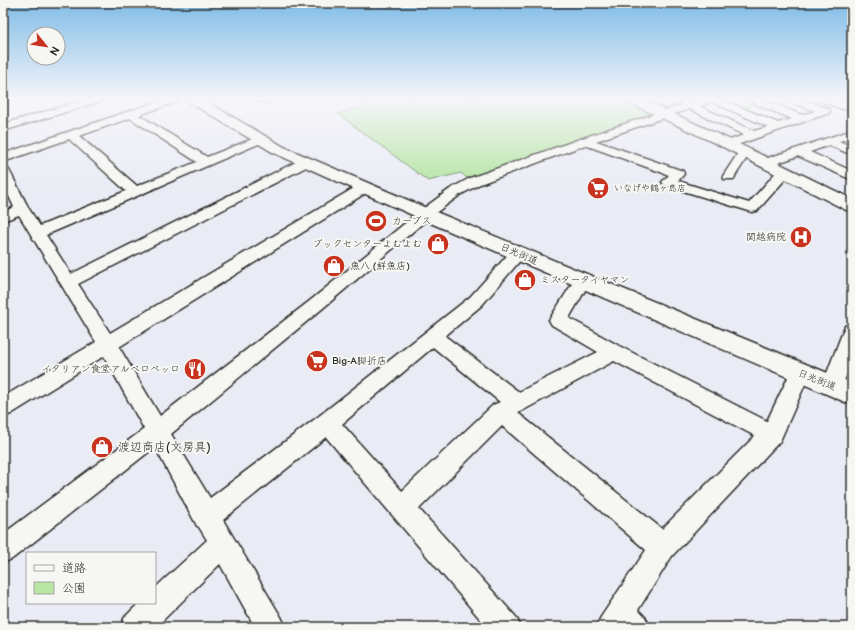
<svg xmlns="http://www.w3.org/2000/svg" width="855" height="630" font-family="'Balsamiq Sans','Klee One',sans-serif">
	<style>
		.green { fill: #b6e5a4; stroke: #708868 }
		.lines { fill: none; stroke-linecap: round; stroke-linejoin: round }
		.street-casing { stroke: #2b2b2b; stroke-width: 3 }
		.secondary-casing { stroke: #2b2b2b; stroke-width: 3 }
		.street { fill: #f6f6f2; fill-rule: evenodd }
		.secondary { fill: #f6f6f2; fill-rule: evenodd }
		.labels { text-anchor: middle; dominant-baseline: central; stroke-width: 4; stroke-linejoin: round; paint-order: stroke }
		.far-poi-label { font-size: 9px; fill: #2b2b2b; stroke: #f6f6f2; text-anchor: start }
		.poi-label { font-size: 10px; fill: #2b2b2b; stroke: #f6f6f2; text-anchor: start }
		.street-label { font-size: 10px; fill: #2b2b2b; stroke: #f6f6f2 }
		.near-poi-label { font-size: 12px; fill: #2b2b2b; stroke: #f6f6f2; text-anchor: start }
	</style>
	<rect width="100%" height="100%" fill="#eaecf5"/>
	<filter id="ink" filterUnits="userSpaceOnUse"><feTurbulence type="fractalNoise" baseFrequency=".025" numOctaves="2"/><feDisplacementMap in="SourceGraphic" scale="8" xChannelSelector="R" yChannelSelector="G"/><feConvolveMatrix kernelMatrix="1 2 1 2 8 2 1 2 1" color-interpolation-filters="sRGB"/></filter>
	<g filter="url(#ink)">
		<g class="green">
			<polygon points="356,99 625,99 651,110 653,113 467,178 461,173 428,181 338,114 365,106"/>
			<polygon points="719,99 749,99 760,103 740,110"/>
		</g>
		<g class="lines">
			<g class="street-casing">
				<g id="street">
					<polygon points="88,99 103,99 102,101 3,131 3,124"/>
					<path d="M165 99H180L179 101 139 115 207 157 255 138H263L265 140 263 142 46 235 71 274 302 159H310L312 162 310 165 78 284 110 333 359 185H369L371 188 369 191 119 347 160 416 311 300 420 211 450 189 470 178 580 139 681 105 680 103 681 101 685 100 691 102 700 99H721L778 123 792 119 749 101 748 99H762L802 115 815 111 788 101 787 99H801L829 109 830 111 829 113 728 148 724 146 722 144 724 142 744 135 689 109 596 141 683 171 684 174 678 181 749 203 779 169H789L790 172 789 175 757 211 752 212 664 185 662 182 669 175 585 145 480 184 460 195 430 217 323 308 171 434 210 498 319 416 470 297 512 250 518 248 524 250 526 253 524 256 482 305 445 336 519 392 598 352 552 325 549 320 577 276 583 274 589 276 591 280 569 318 621 347 767 421 793 367 800 365 807 367 810 373 780 441 672 556 638 610 645 617 650 627H596L601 617 646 550 502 426 419 509 516 617 521 627H487L326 437 223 520 281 617 286 627H255L220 564 156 627H120L125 617 139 603H155V588L207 540 199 527 197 526 155 447 12 559 3 563V534L144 429 104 356 11 414 3 417V397L96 342 19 215 3 221V212L14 207 3 184V166L7 167 9 170 29 209 40 226 126 191 69 139 3 162V154ZM712 102 768 127 754 131 699 106ZM130 118 197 162 137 186 79 136ZM433 347 500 402 493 405 402 491 342 424ZM614 361 755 436 662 529 518 413Z"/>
					<polygon points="257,99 271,99 272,100 267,103 258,101"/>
					<polygon points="819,99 833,99 852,105 852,112 820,101"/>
					<polygon points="852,130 852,137 839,141 852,147 852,155 829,145 810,152 852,171 852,180 798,156 766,167 762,166 760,163 762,160"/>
					<polygon points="744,149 748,150 750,153 735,176 734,179 724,179 723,176 740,150"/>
					<path d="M852 324C852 351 852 367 839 392L832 394 825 392 822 386 843 331 845 326Z"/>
				</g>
			</g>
			<g class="secondary-casing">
				<g id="secondary">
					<polygon points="187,99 202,99 284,147 431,210 852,383 852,405 419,218 274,153 189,102"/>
					<polygon points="626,99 642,99 733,141 852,199 852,211 846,210 723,147 628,102"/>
				</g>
			</g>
			<use href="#street" class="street"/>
			<use href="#secondary" class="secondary"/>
		</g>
	</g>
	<linearGradient id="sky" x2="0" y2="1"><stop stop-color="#80bce7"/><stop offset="0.53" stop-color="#f6f6fa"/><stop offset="1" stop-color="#f6f6fa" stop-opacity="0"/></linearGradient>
	<rect width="855" height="187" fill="url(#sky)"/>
	<defs>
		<g id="supermarket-disc" transform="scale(1.15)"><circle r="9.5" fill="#c8321e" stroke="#f6f6f2"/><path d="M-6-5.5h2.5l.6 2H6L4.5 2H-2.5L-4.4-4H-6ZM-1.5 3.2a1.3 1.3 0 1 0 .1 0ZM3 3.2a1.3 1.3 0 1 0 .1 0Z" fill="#fff"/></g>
		<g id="stadium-disc" transform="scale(1.15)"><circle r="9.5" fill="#c8321e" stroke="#f6f6f2"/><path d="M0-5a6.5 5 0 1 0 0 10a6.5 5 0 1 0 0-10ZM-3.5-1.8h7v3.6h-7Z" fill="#fff"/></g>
		<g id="hospital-disc" transform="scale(1.15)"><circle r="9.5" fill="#c8321e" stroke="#f6f6f2"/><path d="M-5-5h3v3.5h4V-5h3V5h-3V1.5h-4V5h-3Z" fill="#fff"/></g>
		<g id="shop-disc" transform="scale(1.15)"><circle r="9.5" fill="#c8321e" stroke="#f6f6f2"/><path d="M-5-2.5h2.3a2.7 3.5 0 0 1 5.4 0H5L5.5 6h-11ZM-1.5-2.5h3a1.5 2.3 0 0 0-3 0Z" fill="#fff"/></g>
		<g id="restaurant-disc" transform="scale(1.15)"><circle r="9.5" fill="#c8321e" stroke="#f6f6f2"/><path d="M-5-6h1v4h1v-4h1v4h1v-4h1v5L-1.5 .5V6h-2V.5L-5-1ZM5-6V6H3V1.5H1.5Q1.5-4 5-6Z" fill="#fff"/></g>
	</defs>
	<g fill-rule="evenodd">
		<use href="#supermarket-disc" x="598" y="188"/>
		<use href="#stadium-disc" x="376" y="221"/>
		<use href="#hospital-disc" x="801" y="237"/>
		<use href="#shop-disc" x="438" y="244"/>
		<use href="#shop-disc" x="334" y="266"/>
		<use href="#shop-disc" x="525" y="280"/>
		<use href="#supermarket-disc" x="317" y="361"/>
		<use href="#restaurant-disc" x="195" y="369"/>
		<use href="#shop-disc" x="102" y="447"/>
	</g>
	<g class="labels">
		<g class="far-poi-label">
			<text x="614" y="188">いなげや鶴ヶ島店</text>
		</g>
		<g class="poi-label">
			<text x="392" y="221">カーブス</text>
			<text x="786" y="237" text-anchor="end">関越病院</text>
			<text x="422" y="244" text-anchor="end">ブックセンターよむよむ</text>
			<text x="350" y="266">魚八 (鮮魚店)</text>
			<text x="540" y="280">ミスタータイヤマン</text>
			<text x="332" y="361">Big-A脚折店</text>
			<text x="180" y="369" text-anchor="end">イタリアン食堂アルベロベッロ</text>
		</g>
		<g class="street-label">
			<text transform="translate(519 254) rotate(23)">日光街道</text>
			<text transform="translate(817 380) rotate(22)">日光街道</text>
		</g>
		<g class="near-poi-label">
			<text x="118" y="447">渡辺商店(文房具)</text>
		</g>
	</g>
	<rect width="855" height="630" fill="none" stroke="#f6f6f2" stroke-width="16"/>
	<rect x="8" y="8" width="839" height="614" fill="none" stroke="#2b2b2b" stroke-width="1.5" filter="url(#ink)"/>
	<rect x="26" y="552" width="130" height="52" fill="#f6f6f2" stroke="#a5a5a2"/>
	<rect x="34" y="565" width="20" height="6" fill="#f6f6f2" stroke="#a5a5a2"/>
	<text x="62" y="572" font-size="12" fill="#2b2b2b">道路</text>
	<rect x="34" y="582" width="20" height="12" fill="#b6e5a4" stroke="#a5a5a2"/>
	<text x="62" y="592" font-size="12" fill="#2b2b2b">公園</text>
	<g transform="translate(46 46) rotate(120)"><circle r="19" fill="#f6f6f2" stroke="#a5a5a2"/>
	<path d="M0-3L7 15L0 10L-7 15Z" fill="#c8321e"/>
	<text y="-6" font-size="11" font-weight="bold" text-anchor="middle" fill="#2b2b2b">N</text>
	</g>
</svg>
